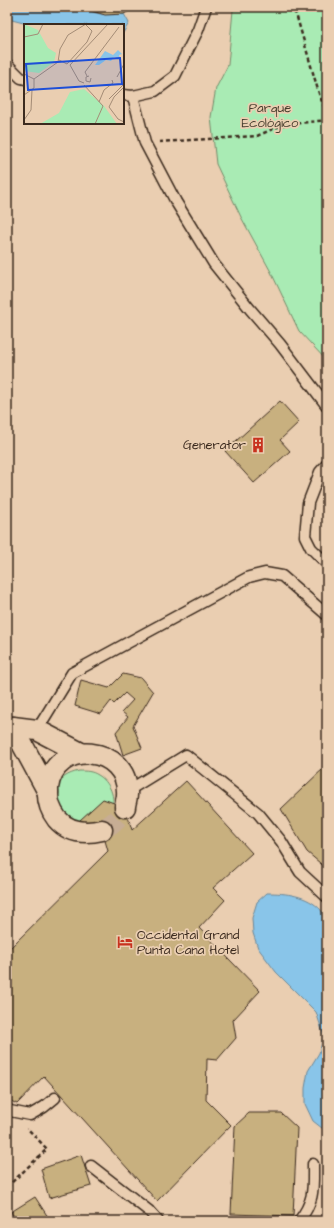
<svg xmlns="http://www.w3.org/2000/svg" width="334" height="1228" font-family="'Architects Daughter',sans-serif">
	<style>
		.green { fill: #a9ebb4; stroke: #728a69 }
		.water { fill: #89c5e9; stroke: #6a8798 }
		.building { fill: #c8b07f; stroke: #3b2a1e }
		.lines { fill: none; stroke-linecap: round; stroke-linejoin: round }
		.minor-tunnel { stroke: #c7ad94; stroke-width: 20; stroke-dasharray: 20 10; stroke-linecap: butt }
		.service-casing { stroke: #3b2a1e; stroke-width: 13 }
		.minor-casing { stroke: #3b2a1e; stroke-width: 23 }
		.path { stroke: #3b2a1e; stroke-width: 2.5; stroke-dasharray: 4 3; stroke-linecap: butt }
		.service { stroke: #eaceb1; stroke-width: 10 }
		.minor { stroke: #eaceb1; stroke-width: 20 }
		.labels { text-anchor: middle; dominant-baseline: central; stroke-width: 3.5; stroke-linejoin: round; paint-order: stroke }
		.park-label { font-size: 13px; fill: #463d2d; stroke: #eaceb1 }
		.poi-label { font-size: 13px; fill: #3b2a1e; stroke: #eaceb1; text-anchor: end }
		.inset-road { fill: none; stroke: #a48c76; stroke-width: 1 }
		.view { fill: #1d4ed8; fill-opacity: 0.15; stroke: #1d4ed8; stroke-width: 2 }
		.inset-edge { fill: none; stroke: #3b2a1e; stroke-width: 2 }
	</style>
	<rect width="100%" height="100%" fill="#eaceb1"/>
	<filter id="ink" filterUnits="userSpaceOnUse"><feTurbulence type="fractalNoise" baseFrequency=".025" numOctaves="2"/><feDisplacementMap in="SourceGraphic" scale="8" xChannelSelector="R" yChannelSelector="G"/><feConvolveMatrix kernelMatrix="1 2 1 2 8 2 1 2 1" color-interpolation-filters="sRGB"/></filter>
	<g filter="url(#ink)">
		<g class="green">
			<polygon points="235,7 327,7 327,361 299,331 271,272 241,217 216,164 211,117 216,88 228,65 233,10"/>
			<path d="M79 771C86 771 92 771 98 775 109 781 117 798 111 811 109 816 103 821 100 826L63 824 55 788C62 777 67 774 79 771Z"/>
		</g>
		<g class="water">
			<path d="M7 7H84C95 16 111 15 124 14L129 23 123 33V25H31L12 20 7 16Z"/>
			<path d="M267 893C286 893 307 895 321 910 324 914 325 920 327 925V1132L313 1121 305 1104V1088L308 1071 319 1053 324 1036 316 1012 276 972 258 948 253 933 252 918 257 902Z"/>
		</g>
		<g class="building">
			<polygon points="84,7 136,7 124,14 105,15 86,9"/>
			<polygon points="280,401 299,422 280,440 290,451 254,483 225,451"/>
			<polygon points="123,674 141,678 153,692 133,726 142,748 123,755 116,732 128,717 122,712 133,700 125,693 114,704 111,701 101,714 75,706 81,680 109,688"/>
			<polygon points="327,765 327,869 307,852 281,809"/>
			<polygon points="186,781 252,853 213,888 225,900 199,928 260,991 233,1020 236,1038 217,1060 207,1059 206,1100 231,1125 157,1201 44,1076 17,1104 7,1099 7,951 108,851 102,830 80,820 103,799 125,807 132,830"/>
			<polygon points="249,1113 281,1113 297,1128 293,1216 231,1214 235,1126"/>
			<polygon points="81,1155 91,1186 49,1198 41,1169"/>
			<polygon points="35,1197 48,1217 41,1221 17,1221 11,1212"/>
		</g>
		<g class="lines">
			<path class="minor-tunnel" d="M102 830C113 824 119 818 125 807"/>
			<g class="service-casing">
				<g id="service">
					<polyline points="7,64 21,78 25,79"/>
					<polyline points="123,95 133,96 155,91 175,76 198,30 206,7"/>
					<polyline points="133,96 145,143 176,202 214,264 250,309 280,344 327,406"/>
					<polyline points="327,464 320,472 308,503 305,536 311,548 327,564"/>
					<polyline points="37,730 72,673 249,577 265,573 282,576 327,615"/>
					<polyline points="126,784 134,787 186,755 258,813 281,841 300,872 327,897"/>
					<polyline points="7,1109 10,1111 30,1115 44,1107 55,1098"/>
					<polyline points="91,1166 149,1211 158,1221"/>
					<path d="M299 1221C315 1200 313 1188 313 1164"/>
				</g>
			</g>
			<g class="minor-casing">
				<g id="minor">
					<polyline points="13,727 48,792"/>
					<polyline points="13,727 37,730 81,753"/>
					<path d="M102 830C85 834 69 833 57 819 50 810 47 799 48 788 54 737 130 745 127 795 127 799 125 803 125 807"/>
				</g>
			</g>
			<g class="path">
				<polyline points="288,7 296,14 320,97 327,113"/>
				<polyline points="159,142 257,136 282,125 327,120"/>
				<polyline points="7,1187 47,1149 27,1128"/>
			</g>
			<use href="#service" class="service"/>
			<use href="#minor" class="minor"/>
		</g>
	</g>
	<defs>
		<g id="building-bare" transform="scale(1.2)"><path d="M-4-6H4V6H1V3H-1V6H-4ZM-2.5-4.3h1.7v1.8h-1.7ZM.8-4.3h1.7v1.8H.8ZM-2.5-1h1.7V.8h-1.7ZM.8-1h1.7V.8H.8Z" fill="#c8321e" stroke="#eaceb1" stroke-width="2.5" paint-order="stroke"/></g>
		<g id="hotel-bare" transform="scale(1.2)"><path d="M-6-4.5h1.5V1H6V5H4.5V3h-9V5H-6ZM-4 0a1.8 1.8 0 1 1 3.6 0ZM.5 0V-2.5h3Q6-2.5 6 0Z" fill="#c8321e" stroke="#eaceb1" stroke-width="2.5" paint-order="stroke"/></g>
	</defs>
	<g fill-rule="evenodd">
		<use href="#building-bare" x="258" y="445"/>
		<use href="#hotel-bare" x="125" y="942"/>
	</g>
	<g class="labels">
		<g class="park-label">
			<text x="270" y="108">Parque<tspan x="270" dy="15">Ecológico</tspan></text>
		</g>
		<g class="poi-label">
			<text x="246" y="445">Generator</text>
			<text x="137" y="935" text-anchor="start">Occidental Grand<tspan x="137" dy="15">Punta Cana Hotel</tspan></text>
		</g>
	</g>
	<g transform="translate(24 24)">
		<rect width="100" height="100" fill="#eaceb1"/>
		<path d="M0 0 14 6 24 24 32 29 30 38 15 49 0 47ZM60 65 80 82 93 100H16L35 89 46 68Z" fill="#a9ebb4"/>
		<path d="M94 26 98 30 95 31 96 35 90 33 87 37 82 36 75 41H71L81 27 89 31Z" fill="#89c5e9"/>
		<path class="inset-road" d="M0 13 14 10 19 0M35 36 43 40 63 18 68 7 62 1M0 50 10 55V64L0 71M63 52 61 48 95 3M65 52 62 53V57L66 58 67 54M93 53 100 40M10 55 34 38 36 25 44 11 62 0M60 59 55 57 46 41 84 0M60 61 79 82 71 100M100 63 90 73 85 83 94 95 100 98M85 75 100 60M75 78 80 66 89 59 88 56M0 96 7 86 8 66"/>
		<path class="view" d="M96 34 98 60 4 66 2 40Z"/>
		<rect width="100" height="100" class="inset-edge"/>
	</g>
	<rect width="334" height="1228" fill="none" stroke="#eaceb1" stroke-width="24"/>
	<rect x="12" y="12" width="310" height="1204" fill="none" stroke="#3b2a1e" stroke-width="1.5" filter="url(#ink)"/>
</svg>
